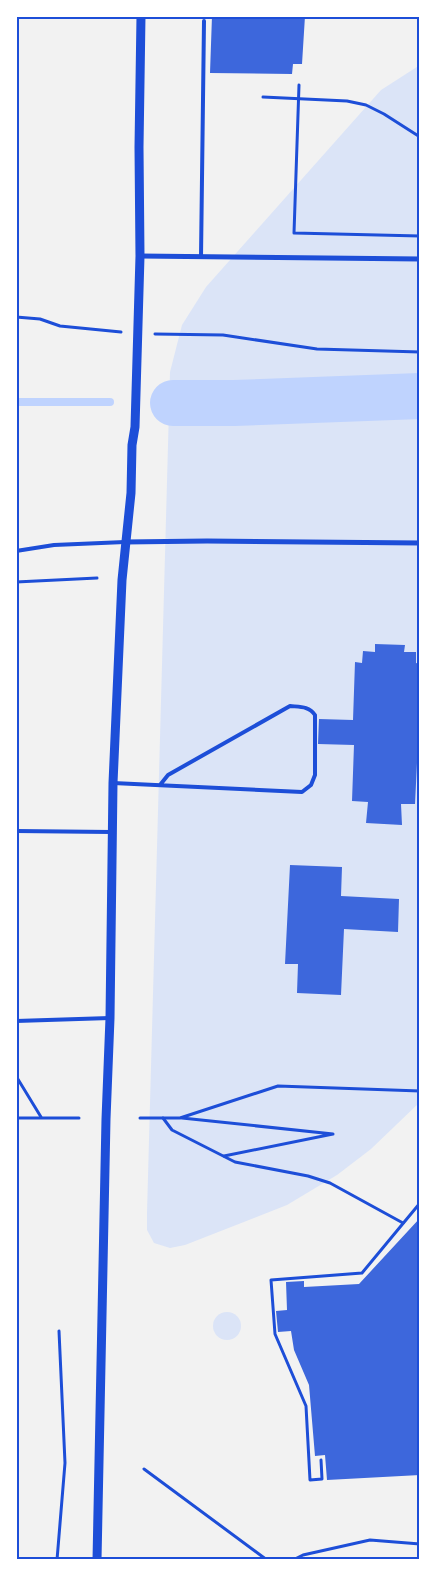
<svg xmlns="http://www.w3.org/2000/svg" width="436" height="1576" font-family="'Public Sans',sans-serif">
	<style>
		.green { fill: #dbe4f7 }
		.lines { fill: none; stroke-linecap: round; stroke-linejoin: round }
		.stream { stroke: #bfd3fe; stroke-width: 8 }
		.river { stroke: #bfd3fe; stroke-width: 46 }
		.building { fill: #3d67dc }
		.path { stroke: #1d4ed8; stroke-width: 3 }
		.service { stroke: #1d4ed8; stroke-width: 4 }
		.minor { stroke: #1d4ed8; stroke-width: 5 }
		.tertiary { stroke: #1d4ed8; stroke-width: 9 }
		.neatline { fill: none; stroke: #1d4ed8; stroke-width: 2 }
	</style>
	<rect width="100%" height="100%" fill="#f2f2f2"/>
	<g class="green">
		<polygon points="420,65 420,1102 371,1149 337,1175 287,1205 185,1245 170,1248 154,1243 147,1230 147,1213 170,372 182,325 206,287 381,90"/>
		<circle cx="227" cy="1326" r="14"/>
	</g>
	<g class="lines">
		<polyline class="stream" points="16,402 110,402"/>
		<polyline class="river" points="173,403 234,403 420,396"/>
	</g>
	<g class="building">
		<polygon points="212,16 305,16 302,64 293,64 292,74 210,73"/>
		<polygon points="375,644 405,645 404,652 416,652 416,663 420,664 420,763 417,763 415,804 401,804 402,825 366,823 368,802 352,801 354,745 318,744 319,719 353,720 355,662 362,663 363,651 375,652"/>
		<polygon points="290,865 342,867 341,896 399,899 398,932 344,929 341,995 297,993 298,964 285,964"/>
		<polygon points="420,1218 420,1475 327,1480 325,1455 315,1456 309,1385 294,1350 291,1331 278,1332 276,1311 287,1310 286,1282 304,1281 304,1287 359,1284"/>
	</g>
	<g class="lines">
		<g class="path">
			<polyline points="299,85 294,233 420,236"/>
			<polyline points="263,97 347,101 366,105 384,114 420,137"/>
			<polyline points="16,317 40,319 60,326 121,332"/>
			<polyline points="155,334 223,335 317,349 420,352"/>
			<polyline points="16,582 97,578"/>
			<polyline points="16,1076 41,1117"/>
			<polyline points="16,1118 79,1118"/>
			<polyline points="140,1118 180,1118 278,1086 420,1091"/>
			<polyline points="163,1118 172,1130 235,1162 308,1176 330,1183 403,1223"/>
			<polyline points="182,1118 333,1134 224,1156"/>
			<polyline points="321,1460 322,1479 310,1480 306,1406 275,1334 271,1280 362,1273 420,1203"/>
			<polyline points="144,1469 267,1560"/>
			<polyline points="57,1560 65,1463 59,1331"/>
			<polyline points="293,1560 303,1555 370,1540 420,1544"/>
		</g>
		<g class="service">
			<polyline points="201,257 204,21"/>
			<polyline points="16,551 54,545 125,542"/>
			<path d="M113 783 302 792 311 785 315 775V715C309 706 300 707 290 706L168 775 160 785"/>
			<polyline points="16,831 111,832"/>
			<polyline points="16,1021 110,1018"/>
		</g>
		<g class="minor">
			<polyline points="140,256 420,259"/>
			<polyline points="125,542 207,541 420,543"/>
		</g>
		<polyline class="tertiary" points="97,1560 106,1119 110,1018 113,783 122,580 131,493 132,445 135,427 140,256 139,147 141,16"/>
	</g>
	<rect width="436" height="1576" fill="none" stroke="#ffffff" stroke-width="35"/>
	<rect x="18" y="18" width="400" height="1540" class="neatline"/>
</svg>
